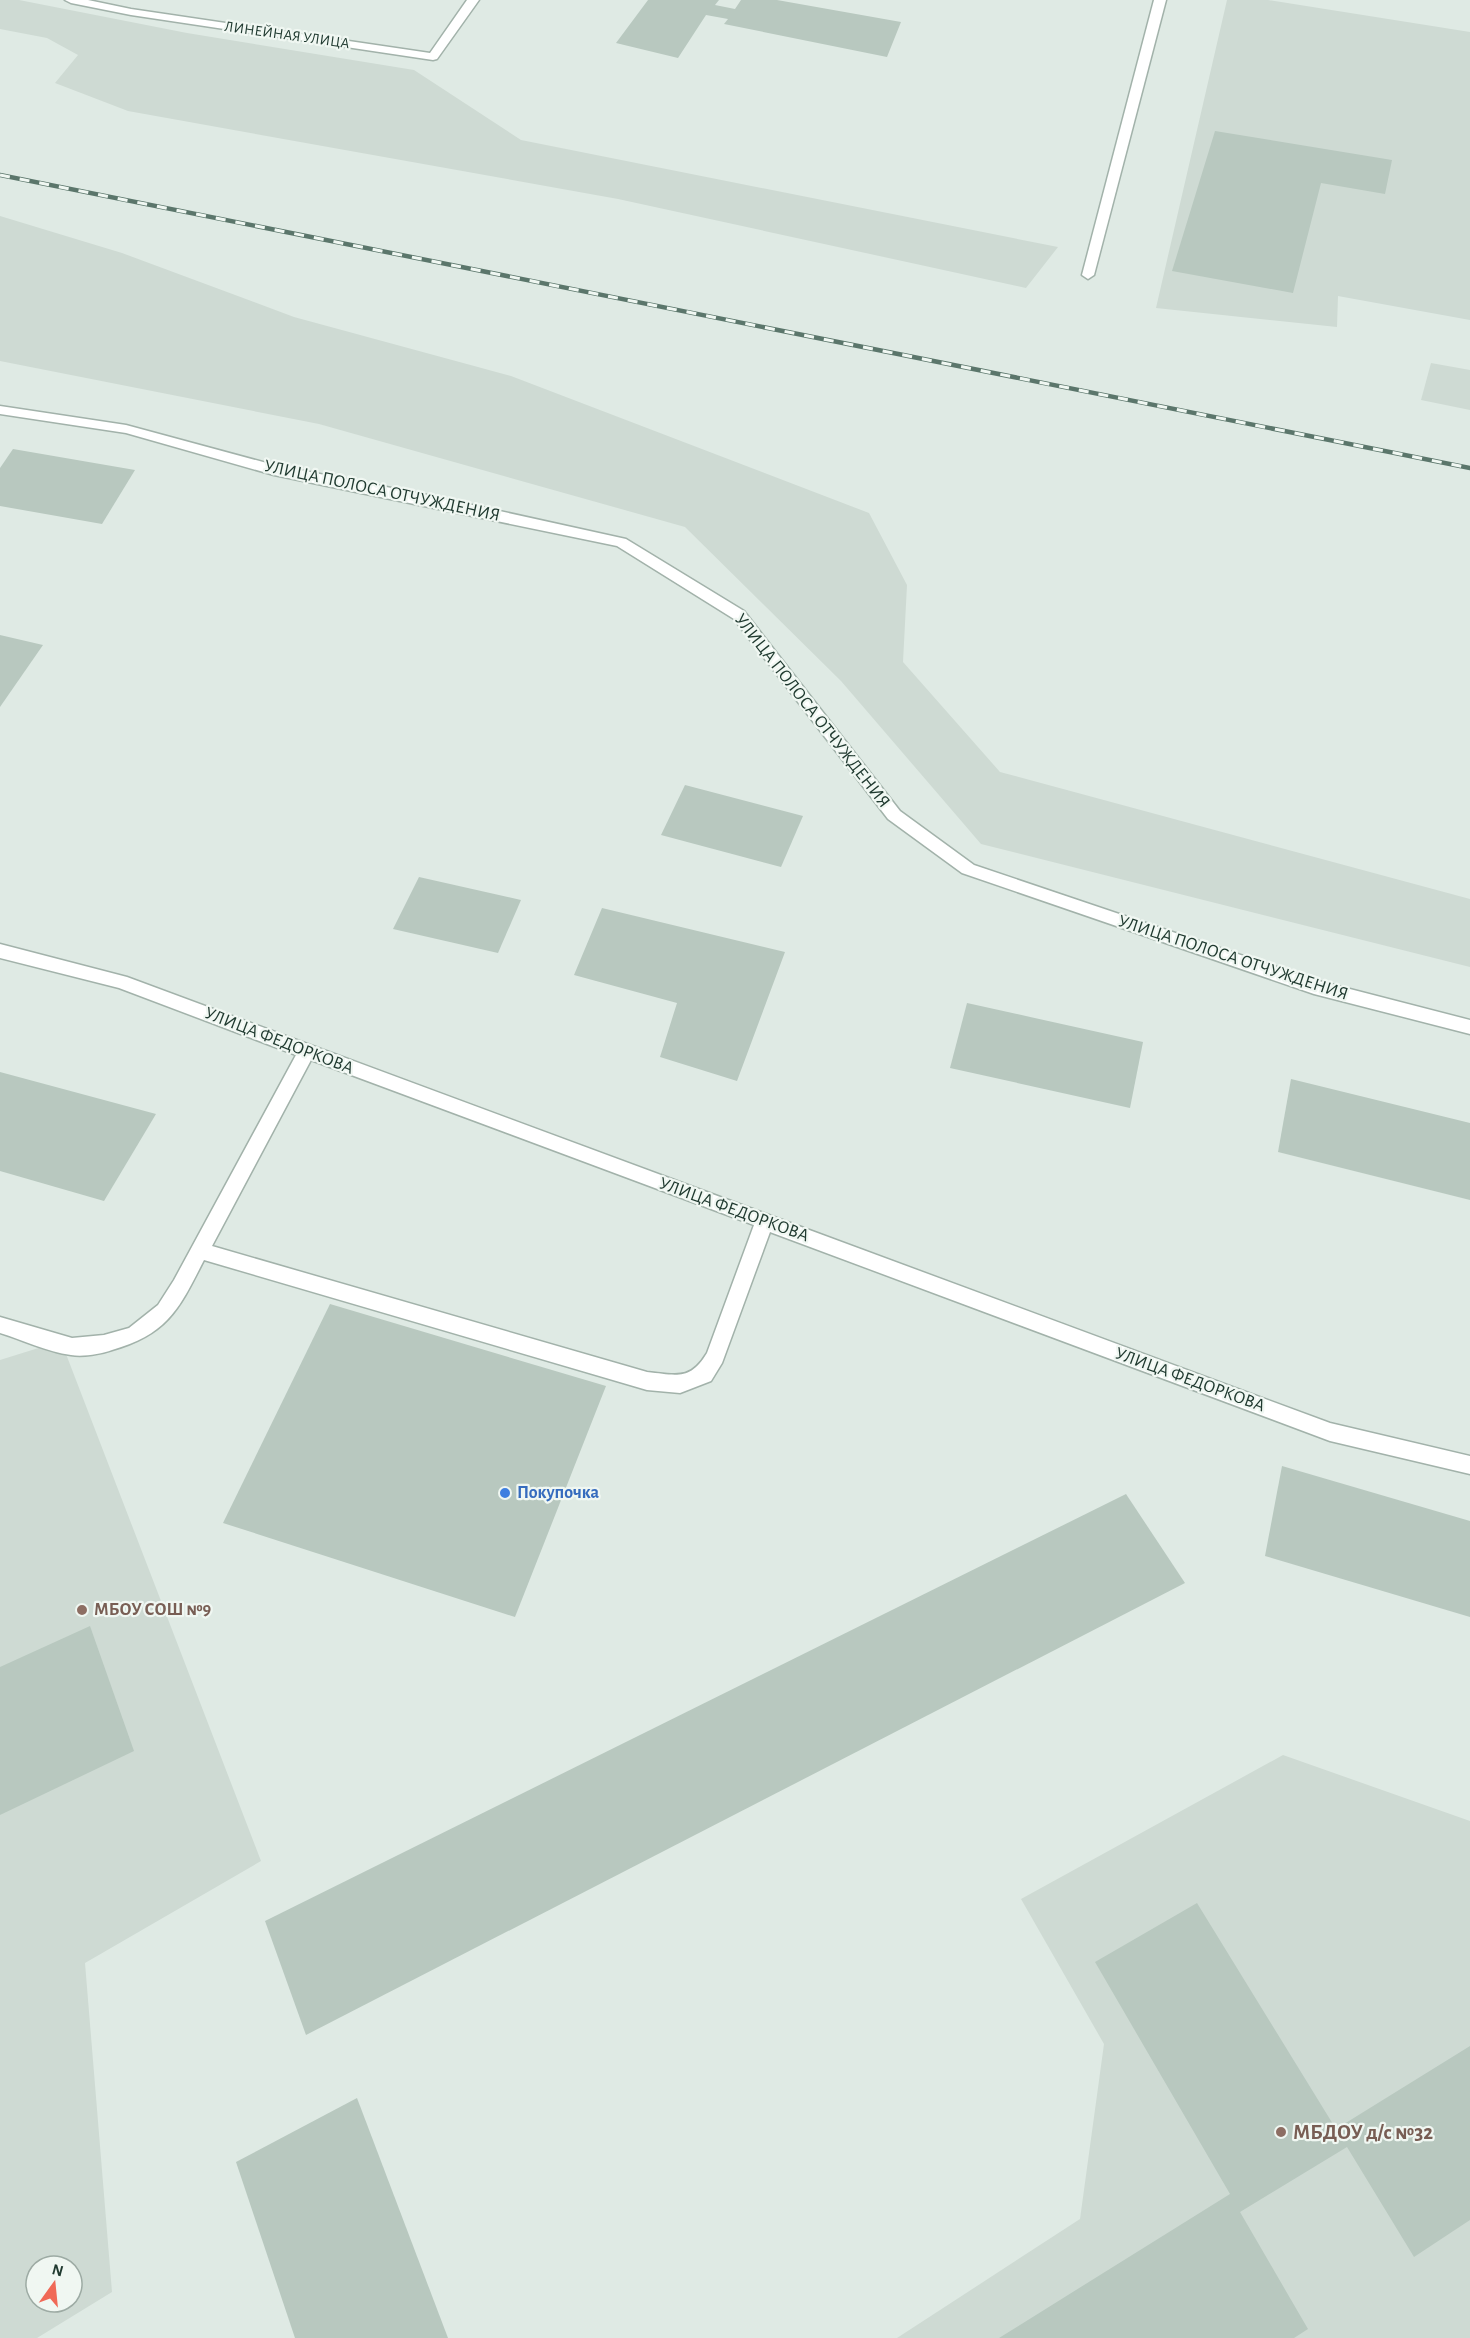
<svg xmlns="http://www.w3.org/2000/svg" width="1470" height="2338" font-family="'Alegreya Sans',sans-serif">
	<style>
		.built { fill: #cedad3; fill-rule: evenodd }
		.building { fill: #b8c8bf }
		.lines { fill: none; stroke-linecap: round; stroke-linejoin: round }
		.minor-casing { stroke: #a2b2aa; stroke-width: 3 }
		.minor { fill: #fff; fill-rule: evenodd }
		.rail-casing { stroke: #5b766b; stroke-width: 4.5 }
		.rail { stroke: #f0f7f2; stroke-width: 3; stroke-dasharray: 10; stroke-linecap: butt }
		.shop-dot { fill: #3f7fe0; stroke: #f0f7f2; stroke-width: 2 }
		.education-dot { fill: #8d6e63; stroke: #f0f7f2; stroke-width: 2 }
		.labels { text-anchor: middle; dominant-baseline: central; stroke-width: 4.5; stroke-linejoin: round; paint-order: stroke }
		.far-street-label { font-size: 15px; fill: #203a30; stroke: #f0f7f2 }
		.street-label { font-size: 18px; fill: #203a30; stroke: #f0f7f2 }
		.shop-label { font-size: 18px; font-weight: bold; fill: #366cbe; stroke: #f0f7f2; text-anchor: start }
		.education-label { font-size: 18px; font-weight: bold; fill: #785e54; stroke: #f0f7f2; text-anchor: start }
		.near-education-label { font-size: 21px; font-weight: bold; fill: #785e54; stroke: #f0f7f2; text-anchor: start }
	</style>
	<rect width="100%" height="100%" fill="#dfeae4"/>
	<g class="built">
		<polygon points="0,0 19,0 187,33 414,70 521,140 1058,247 1026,288 618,199 128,111 55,83 78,55 47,38 0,29"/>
		<polygon points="1227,0 1268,0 1470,32 1470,320 1338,296 1337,327 1156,308"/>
		<polygon points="0,216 122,253 294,317 511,376 869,513 907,585 903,662 1000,772 1470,899 1470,967 981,844 841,681 685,527 319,424 0,361"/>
		<polygon points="1431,363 1470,370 1470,410 1421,400"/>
		<path d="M61 1341 261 1861 85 1963 112 2292 37 2338H0V1360ZM36 2266H72V2302H36Z"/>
		<polygon points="1283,1755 1470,1821 1470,2338 897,2338 1080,2219 1104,2044 1021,1899"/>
	</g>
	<g class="building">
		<polygon points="648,0 719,0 715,5 735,9 741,0 777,0 901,22 887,57 724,24 728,19 706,15 678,58 616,43"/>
		<polygon points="1215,131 1392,160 1385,194 1321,183 1293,293 1172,271"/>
		<polygon points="13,449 135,470 102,524 0,506 0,468"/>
		<polygon points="0,635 43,645 0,707"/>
		<polygon points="685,785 803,816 781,867 661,835"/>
		<polygon points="419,877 521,900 498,953 393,929"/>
		<polygon points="602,908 785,952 737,1081 660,1057 677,1003 574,975"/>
		<polygon points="967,1003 1143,1042 1130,1108 950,1068"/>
		<polygon points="0,1072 156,1114 104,1201 0,1171"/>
		<polygon points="1291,1079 1470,1123 1470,1200 1278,1152"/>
		<polygon points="330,1304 606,1386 515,1617 223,1523"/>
		<polygon points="1282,1466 1470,1521 1470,1617 1265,1556"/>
		<polygon points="1126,1494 1185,1583 306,2035 265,1921"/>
		<polygon points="90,1626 134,1751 0,1815 0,1667"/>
		<polygon points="1197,1903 1336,2129 1470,2046 1470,2220 1414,2257 1347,2147 1240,2212 1308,2329 1294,2338 999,2338 1230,2194 1095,1962"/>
		<polygon points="357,2098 448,2338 295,2338 236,2162"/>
	</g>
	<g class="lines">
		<g class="minor-casing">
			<g id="minor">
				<polygon points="65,0 88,0 131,9 430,53 467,0 479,0 437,59 433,60 131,15 71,3"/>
				<polygon points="1154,0 1166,0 1094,275 1088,279 1082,275"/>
				<polygon points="0,406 126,425 274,465 427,495 626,539 744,611 900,811 974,865 1315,980 1470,1020 1470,1034 1314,994 962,873 888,819 734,619 617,546 274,475 126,433 0,414"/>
				<path d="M0 944 127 977 1330 1423 1470 1456V1474L1330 1441 770 1232 722 1363 711 1381 680 1393 647 1390 204 1260C179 1309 168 1334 112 1350 101 1354 83 1357 71 1355 47 1352 23 1340 0 1333V1317L72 1338 104 1335 129 1328 158 1305 174 1280 296 1055 119 988 0 958ZM311 1060 754 1225 707 1353C690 1381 677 1375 647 1372L212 1246Z"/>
			</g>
		</g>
		<use href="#minor" class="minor"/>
		<g class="rail-casing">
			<polyline id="rail" points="0,175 1470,468"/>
		</g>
		<use href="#rail" class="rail"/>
	</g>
	<circle class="shop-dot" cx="505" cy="1493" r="6"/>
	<g class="education-dot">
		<circle cx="82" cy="1610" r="6"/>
		<circle cx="1281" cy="2132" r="6"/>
	</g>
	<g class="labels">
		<g class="far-street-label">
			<text transform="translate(287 35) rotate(8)">ЛИНЕЙНАЯ УЛИЦА</text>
		</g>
		<g class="street-label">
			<text transform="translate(382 491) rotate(12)">УЛИЦА ПОЛОСА ОТЧУЖДЕНИЯ</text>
			<text transform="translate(812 711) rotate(52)">УЛИЦА ПОЛОСА ОТЧУЖДЕНИЯ</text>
			<text transform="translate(1233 958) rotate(18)">УЛИЦА ПОЛОСА ОТЧУЖДЕНИЯ</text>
			<text transform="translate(279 1041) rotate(21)">УЛИЦА ФЕДОРКОВА</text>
			<text transform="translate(734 1210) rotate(20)">УЛИЦА ФЕДОРКОВА</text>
			<text transform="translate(1190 1380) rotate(20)">УЛИЦА ФЕДОРКОВА</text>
		</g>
		<g class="shop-label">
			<text x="517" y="1493">Покупочка</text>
		</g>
		<g class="education-label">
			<text x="94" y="1610">МБОУ СОШ №9</text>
		</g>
		<g class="near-education-label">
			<text x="1293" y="2132">МБДОУ д/с №32</text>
		</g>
	</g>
	<g transform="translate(54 2284) rotate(15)"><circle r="28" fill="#f0f7f2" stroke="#9daba4" stroke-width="1.5"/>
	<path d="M0-4.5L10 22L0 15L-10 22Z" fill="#f06957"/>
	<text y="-9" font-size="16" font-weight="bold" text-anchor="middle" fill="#203a30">N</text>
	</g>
</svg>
